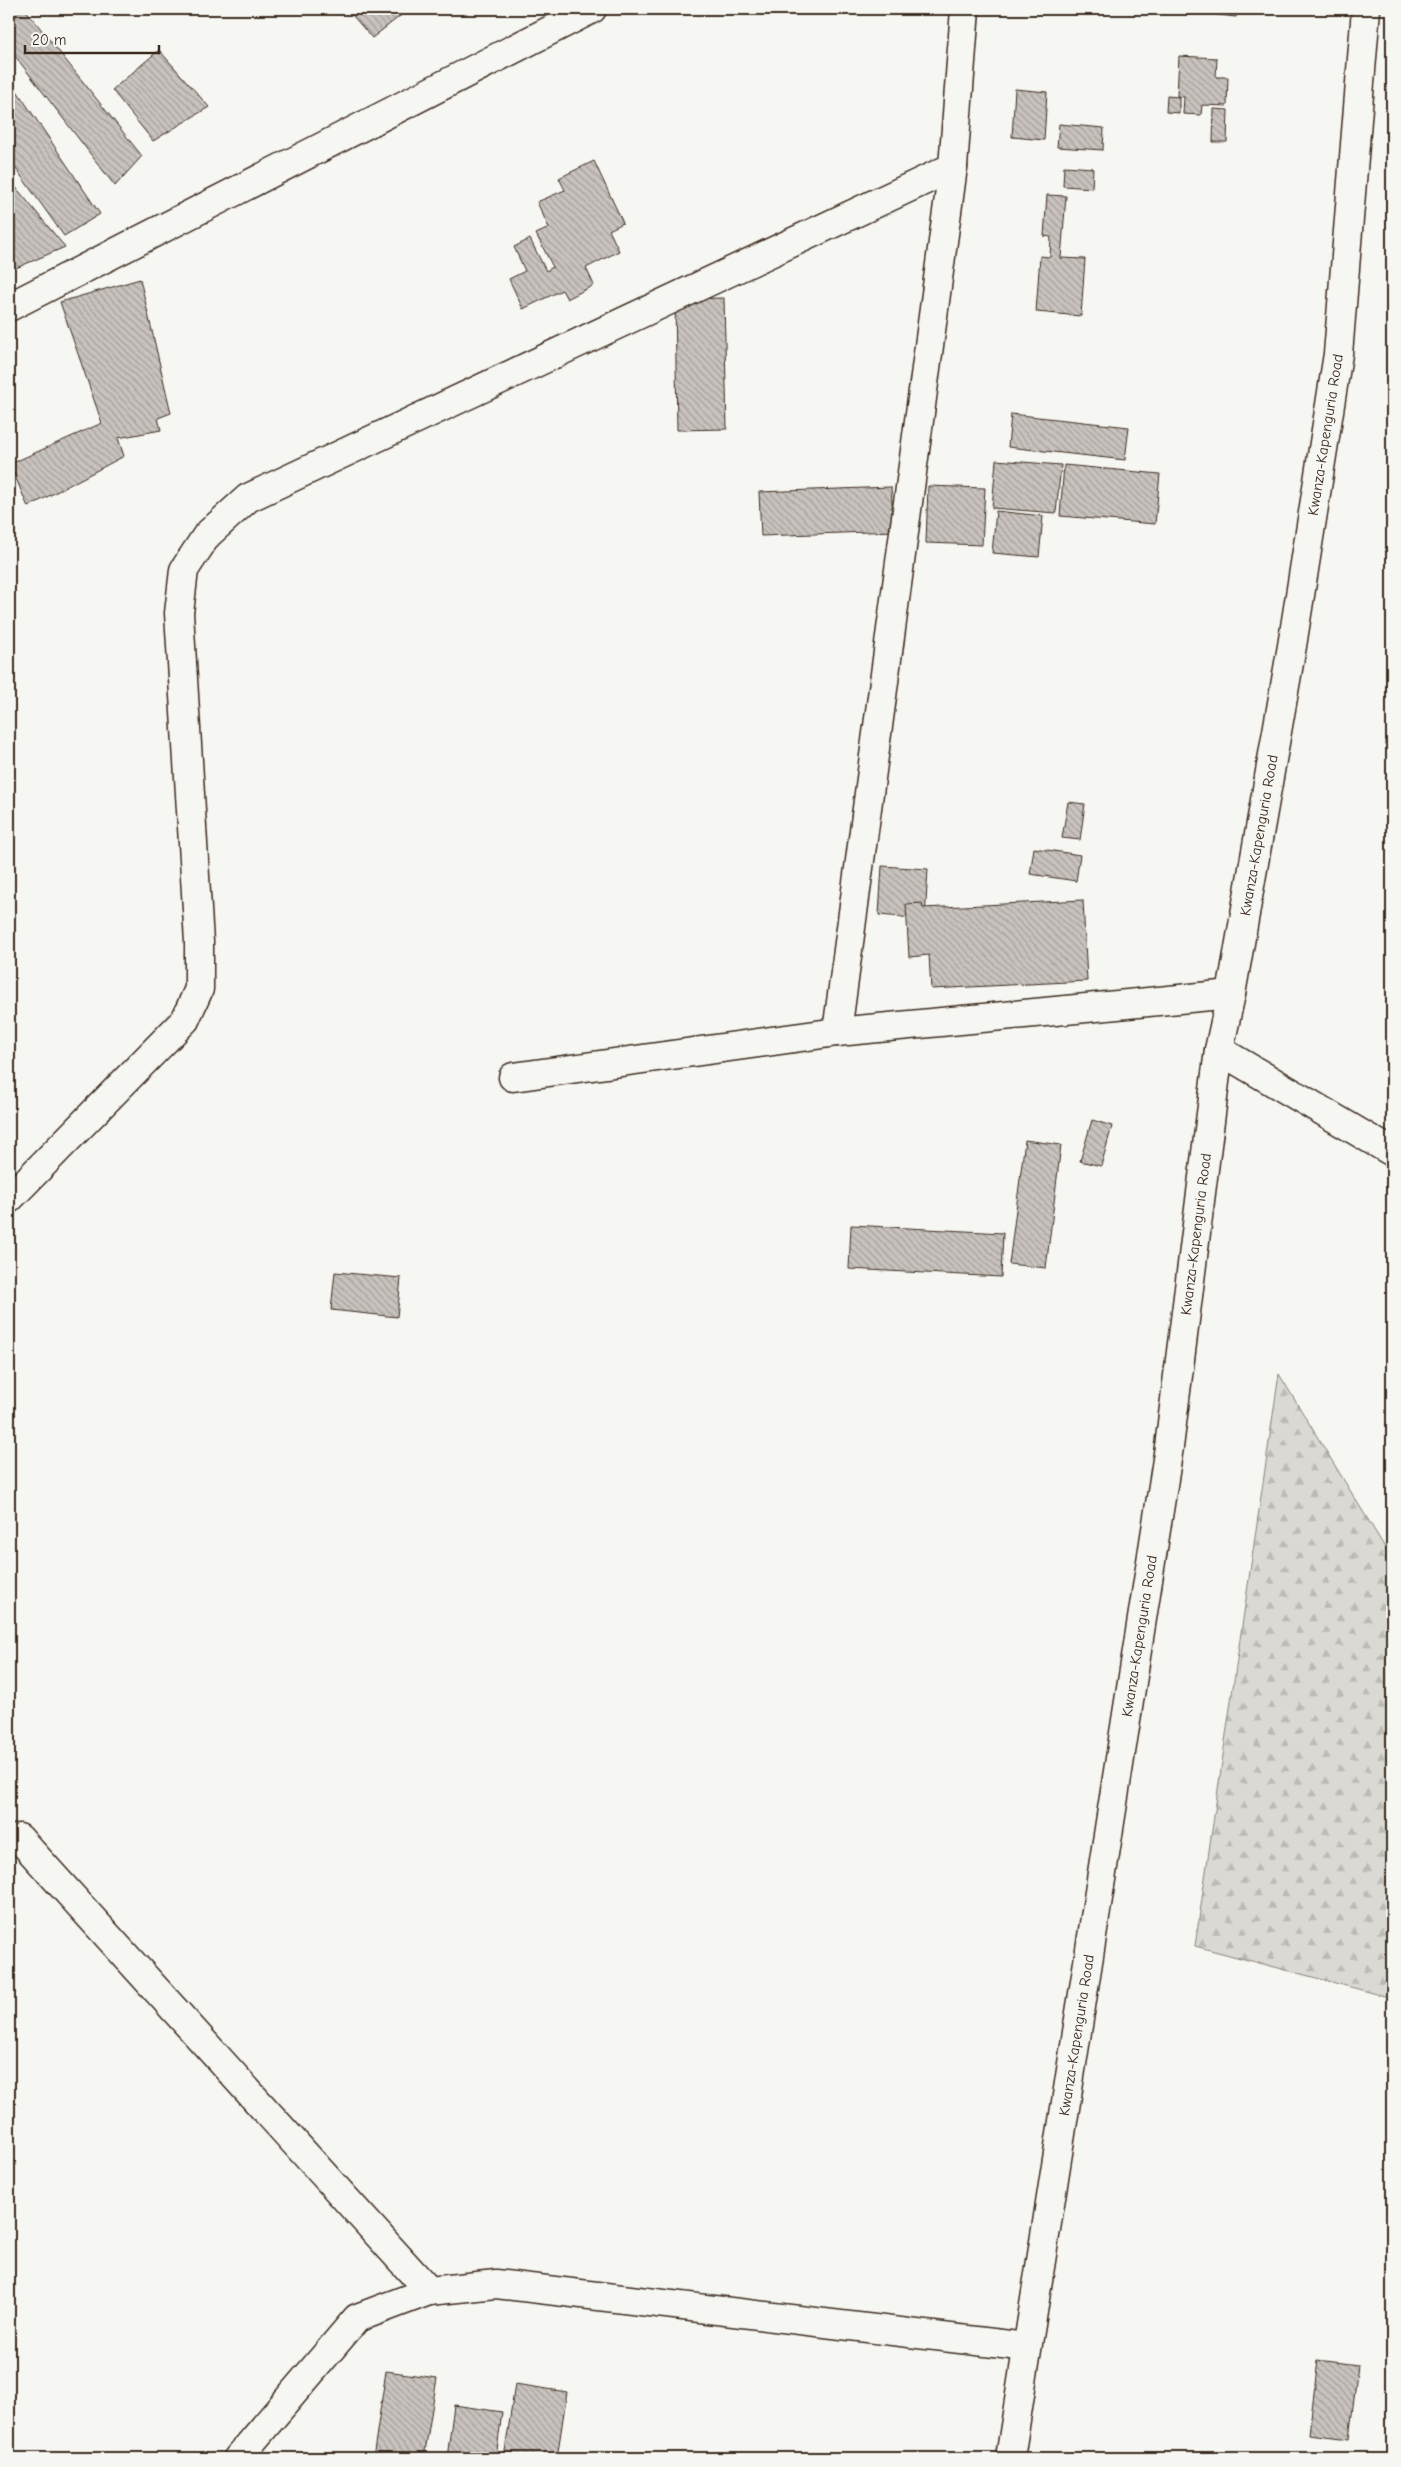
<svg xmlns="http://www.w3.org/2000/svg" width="1401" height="2467" font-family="'Comic Neue',sans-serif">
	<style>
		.forest { fill: url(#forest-firs); stroke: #8a8278 }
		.building { fill: url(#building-back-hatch); stroke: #3b2a1e }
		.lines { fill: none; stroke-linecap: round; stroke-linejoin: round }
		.minor-casing { stroke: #3b2a1e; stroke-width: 31 }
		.tertiary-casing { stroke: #3b2a1e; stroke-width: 31 }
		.minor { stroke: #f6f6f2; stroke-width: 28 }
		.tertiary { stroke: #f6f6f2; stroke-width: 28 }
		.labels { text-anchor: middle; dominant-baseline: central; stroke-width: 5; stroke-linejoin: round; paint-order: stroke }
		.street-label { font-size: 15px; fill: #3b2a1e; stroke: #f6f6f2 }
	</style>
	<defs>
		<pattern id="forest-firs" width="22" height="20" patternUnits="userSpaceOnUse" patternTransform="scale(1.25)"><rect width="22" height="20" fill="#dad9d3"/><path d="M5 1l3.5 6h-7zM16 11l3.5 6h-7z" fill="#bcbab5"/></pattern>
		<pattern id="building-back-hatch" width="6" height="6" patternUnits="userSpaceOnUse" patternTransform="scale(1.25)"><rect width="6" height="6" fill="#c8c3be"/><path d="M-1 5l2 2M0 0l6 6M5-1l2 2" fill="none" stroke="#a49f9a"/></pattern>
	</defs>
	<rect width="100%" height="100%" fill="#f6f6f2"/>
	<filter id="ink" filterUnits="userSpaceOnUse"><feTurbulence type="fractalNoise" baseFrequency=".02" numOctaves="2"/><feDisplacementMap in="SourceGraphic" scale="10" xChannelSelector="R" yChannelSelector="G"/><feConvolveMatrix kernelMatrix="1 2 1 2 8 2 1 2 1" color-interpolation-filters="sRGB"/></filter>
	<g filter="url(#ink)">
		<polygon class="forest" points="1279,1374 1392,1559 1392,1998 1195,1946"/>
		<g class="building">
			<polygon points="9,9 25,9 142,156 115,186 9,48"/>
			<polygon points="347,9 409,9 372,38"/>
			<polygon points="1167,9 1237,9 1236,17"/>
			<polygon points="159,50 209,107 153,141 112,90"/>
			<polygon points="1179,56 1217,58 1216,77 1228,77 1227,106 1202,105 1201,115 1183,114 1184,97 1177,96"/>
			<polygon points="9,79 100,214 64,236 9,159"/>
			<polygon points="1015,89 1047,92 1044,140 1012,137"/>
			<polygon points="1167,96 1179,97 1179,113 1166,112"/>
			<polygon points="1214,109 1228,110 1227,142 1213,142"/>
			<polygon points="1059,124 1104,128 1103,150 1057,147"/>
			<polygon points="594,161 623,223 609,230 619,251 586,268 594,285 567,299 562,290 523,309 509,279 525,271 514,247 530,239 546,271 553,267 536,234 549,228 537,202 565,190 559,178"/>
			<polygon points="1064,166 1093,168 1092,188 1063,186"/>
			<polygon points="9,179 65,247 9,271"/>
			<polygon points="1047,195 1066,196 1061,258 1085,259 1081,316 1036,312 1040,256 1050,257 1051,237 1044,236"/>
			<polygon points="140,279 171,413 158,418 161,430 118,438 124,456 28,507 10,464 102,423 60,302"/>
			<polygon points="724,298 727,429 677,430 675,299"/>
			<polygon points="1011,414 1129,427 1125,460 1008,447"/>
			<polygon points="996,460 1061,465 1056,513 992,508"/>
			<polygon points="1064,465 1160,474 1155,524 1060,516"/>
			<polygon points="928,486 985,488 982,545 926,543"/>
			<polygon points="891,487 894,531 761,536 759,492"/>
			<polygon points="996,511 1043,516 1039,557 992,553"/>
			<polygon points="1068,802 1085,804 1080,840 1062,838"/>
			<polygon points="1034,848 1080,855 1076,881 1030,874"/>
			<polygon points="882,866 928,869 925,919 879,915"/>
			<polygon points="1083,900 1087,981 931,989 929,955 909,957 906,904 922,903 923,908"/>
			<polygon points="1092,1120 1112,1126 1101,1166 1080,1161"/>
			<polygon points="1025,1140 1061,1145 1046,1268 1009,1264"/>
			<polygon points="851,1225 1003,1233 1001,1277 849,1269"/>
			<polygon points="335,1272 401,1278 397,1317 331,1310"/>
			<polygon points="1318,2360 1358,2365 1349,2439 1309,2434"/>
			<polygon points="386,2371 437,2378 424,2458 373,2458"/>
			<polygon points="515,2384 567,2392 557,2458 504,2458"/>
			<polygon points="454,2405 502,2412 496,2458 447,2458"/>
		</g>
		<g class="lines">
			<g class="minor-casing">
				<g id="minor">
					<polyline points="9,307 592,9"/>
					<polyline points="837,1032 953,167 965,9"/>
					<polyline points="1219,1050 1392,1152"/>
					<polyline points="513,1077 837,1032 1231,994"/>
					<polyline points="9,1199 185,1020 199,989 199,942 179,613 184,570 207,535 248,498 953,167"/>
					<polyline points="19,1838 429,2291"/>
					<polyline points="238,2458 357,2318 429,2291 496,2284 1027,2347"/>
				</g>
			</g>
			<g class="tertiary-casing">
				<g id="tertiary">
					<path id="s1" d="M1010 2458 1169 1447 1219 1050 1231 994 1292 646 1338 354 1366 9"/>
				</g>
			</g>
			<use href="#minor" class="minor"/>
			<use href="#tertiary" class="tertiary"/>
		</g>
	</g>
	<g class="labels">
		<g class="street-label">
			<text stroke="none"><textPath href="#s1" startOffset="2048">Kwanza-Kapenguria Road</textPath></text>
			<text stroke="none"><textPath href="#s1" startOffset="1642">Kwanza-Kapenguria Road</textPath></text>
			<text stroke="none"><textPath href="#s1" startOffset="1238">Kwanza-Kapenguria Road</textPath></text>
			<text stroke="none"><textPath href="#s1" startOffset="832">Kwanza-Kapenguria Road</textPath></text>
			<text stroke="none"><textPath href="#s1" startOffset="428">Kwanza-Kapenguria Road</textPath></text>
		</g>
	</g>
	<rect width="1401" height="2467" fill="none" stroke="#f6f6f2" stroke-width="30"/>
	<rect x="15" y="15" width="1371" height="2437" fill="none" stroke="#3b2a1e" stroke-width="2" filter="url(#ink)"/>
	<path d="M25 45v8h134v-8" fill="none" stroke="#3b2a1e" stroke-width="2.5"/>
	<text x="32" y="45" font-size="15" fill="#3b2a1e" stroke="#f6f6f2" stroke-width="4" paint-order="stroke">20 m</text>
</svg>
